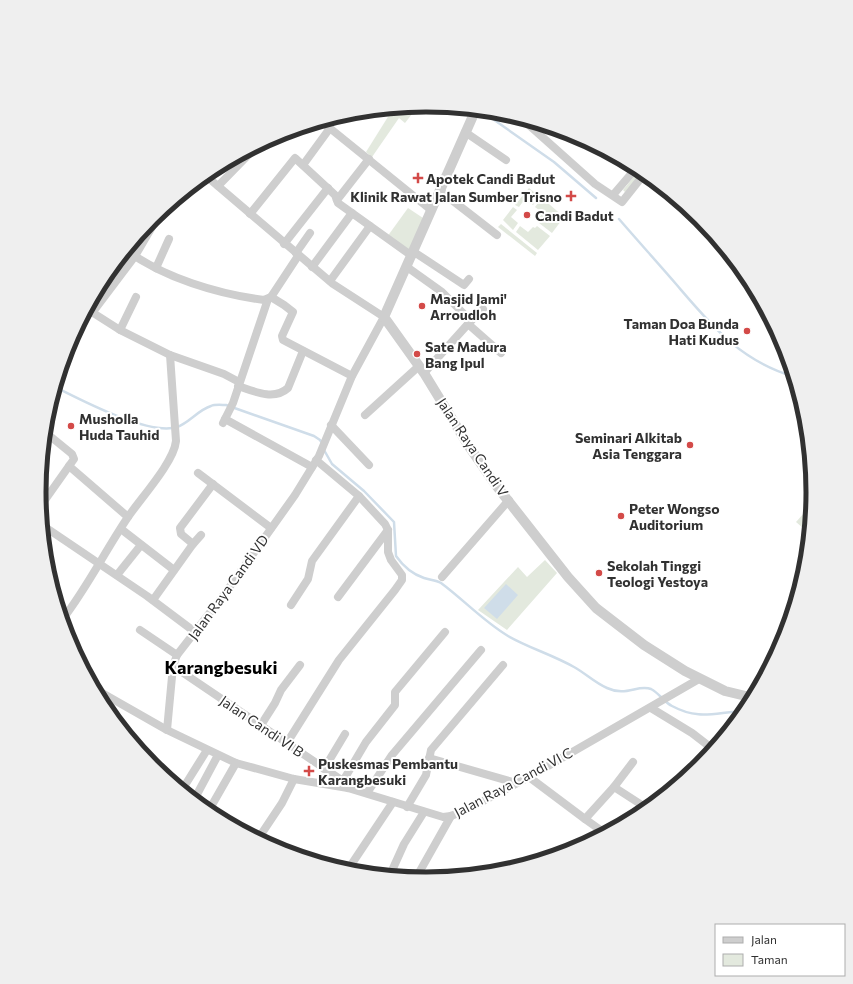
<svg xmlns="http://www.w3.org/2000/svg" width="853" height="984" font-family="Commissioner,sans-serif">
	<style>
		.green { fill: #e3e9de }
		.water { fill: #cfdde9 }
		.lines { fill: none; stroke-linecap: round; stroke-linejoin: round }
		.stream { stroke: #cfdde9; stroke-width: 2.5 }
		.minor { stroke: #cecece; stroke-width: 8 }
		.tertiary { stroke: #cecece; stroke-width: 10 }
		.poi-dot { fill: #d34a48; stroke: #fff; stroke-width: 1.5 }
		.labels { text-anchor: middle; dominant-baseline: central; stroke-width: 4; stroke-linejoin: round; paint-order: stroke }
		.poi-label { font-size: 14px; font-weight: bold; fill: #313131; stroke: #fff; text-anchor: start }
		.street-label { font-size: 14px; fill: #313131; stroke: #fff }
		.district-label { font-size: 18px; font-weight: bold; fill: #000; stroke: #fff }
		.rim { fill: none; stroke: #313131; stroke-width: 5 }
	</style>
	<rect width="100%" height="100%" fill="#fff"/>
	<g class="green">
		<polygon points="419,105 405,123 399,118 372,157 366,152 391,112 387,108"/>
		<polygon points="640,169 644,171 625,192 623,190"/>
		<polygon points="529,188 540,197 533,205 525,199 519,207 515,205"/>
		<polygon points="542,198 564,217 552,233 539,223 541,220 539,218 543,213 535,207"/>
		<polygon points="513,207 517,210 511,217 518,223 513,230 503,220"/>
		<polygon points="408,208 423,218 410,253 387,237"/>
		<polygon points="501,224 537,253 535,256 498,227"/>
		<polygon points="520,226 528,232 533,227 535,228 537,226 550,236 538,250 516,232"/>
		<polygon points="813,503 810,534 796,522"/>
		<polygon points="545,560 557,573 507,630 478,610 518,567 527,577"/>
	</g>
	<polygon class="water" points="506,584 518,595 497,619 484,608"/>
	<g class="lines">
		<g class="stream">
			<polyline points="480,110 554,162 596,198"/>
			<path d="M619 219C638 241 657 262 676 284 712 326 740 361 795 377"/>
			<path d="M55 387C81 400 149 436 177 427 189 423 198 410 211 406 215 404 222 405 226 405L314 436 320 440 322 443"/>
			<path d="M324 450 332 464 364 491 394 522 396 556C403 566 412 574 424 578 430 580 436 580 441 583 464 600 483 621 508 636 529 648 553 655 574 667 585 673 595 683 607 688 626 697 638 684 651 689 659 693 664 702 672 706 700 721 715 712 745 711"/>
		</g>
		<g class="minor">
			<polyline points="521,118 595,184 622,202 645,173"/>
			<polyline points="321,121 431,210"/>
			<polyline points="465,132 506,160"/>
			<polyline points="303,165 330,128"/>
			<polyline points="218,186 259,144"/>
			<polyline points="439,190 497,235"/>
			<polyline points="613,195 637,167"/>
			<polyline points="337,200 369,159"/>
			<polyline points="250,214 295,158 335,195 338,203 412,256"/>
			<polyline points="284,244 328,188"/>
			<path d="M126 250C164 278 218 294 264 300L271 297 298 256"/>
			<polyline points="414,252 464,285 469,279"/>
			<polyline points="296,253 310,233"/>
			<polyline points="312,267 352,213"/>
			<polyline points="407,267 442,292 471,321"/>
			<polyline points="156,268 169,239"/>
			<polyline points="330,281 370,226"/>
			<polyline points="271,297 284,305 293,312 282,336 283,340 352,376"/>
			<polyline points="92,313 135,256 162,210"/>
			<polyline points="468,324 483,309"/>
			<polyline points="120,330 136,297"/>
			<polyline points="170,355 224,374 239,382"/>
			<polyline points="424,373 468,324 501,353"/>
			<path d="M238 386C253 391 274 401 288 388L303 351"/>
			<polyline points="365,415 419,366"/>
			<polyline points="225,419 312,467"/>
			<polyline points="223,423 233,403 268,299"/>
			<polyline points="331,425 369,465"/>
			<polyline points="45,432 72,454 74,459 69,466 128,517"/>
			<polyline points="198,473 271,528"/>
			<polyline points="40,507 69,466"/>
			<polyline points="42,525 147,596 195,632"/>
			<polyline points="121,529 174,570"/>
			<polyline points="193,544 201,535"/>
			<polyline points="117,575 141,545"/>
			<polyline points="442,577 509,500"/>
			<polyline points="338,597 388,530"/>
			<polyline points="153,600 193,544 181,534 180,528 213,484"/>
			<polyline points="291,605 308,579 312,561 359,496"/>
			<path d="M62 620C87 588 105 551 128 517 141 498 174 462 176 441L170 355 120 330 87 309"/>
			<polyline points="140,630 177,655"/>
			<polyline points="173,666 343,781 348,788"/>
			<polyline points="95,689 167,730 236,763 294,779 348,788 443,817 451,816 468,809 529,777 699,679"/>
			<polyline points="651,708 692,733 714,750"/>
			<polyline points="261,725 275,703 281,690 300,665"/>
			<polyline points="167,730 173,666 177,655 226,592 295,495 319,456 352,376 384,317 333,284 205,175"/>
			<polyline points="290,738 339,660 395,590 402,580 402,575 391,560 388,552 388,530 385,524 359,496 316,460"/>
			<polyline points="429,758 516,783"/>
			<polyline points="324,769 345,734"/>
			<polyline points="529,777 585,819"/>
			<polyline points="343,781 366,742 395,705 395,692 445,632"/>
			<polyline points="614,787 648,809"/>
			<polyline points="182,790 207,750"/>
			<polyline points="367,793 392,755 481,650"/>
			<polyline points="194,800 218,755"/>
			<polyline points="407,807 426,775 431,750 503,665"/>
			<polyline points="208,812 236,763"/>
			<polyline points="606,834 585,819 614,787 633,762"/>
			<polyline points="258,839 282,803 294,779"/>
			<polyline points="347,871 393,802"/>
			<polyline points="390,875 404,844 424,812"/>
			<polyline points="416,878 451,816"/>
		</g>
		<polyline class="tertiary" points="476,109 384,317 424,373 468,445 495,484 568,577 596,608 644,645 685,671 725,691 754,698"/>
	</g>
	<g class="poi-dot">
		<path d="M416 172h4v4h4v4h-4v4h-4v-4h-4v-4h4z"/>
		<path d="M569 190h4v4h4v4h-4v4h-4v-4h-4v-4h4z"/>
		<circle cx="527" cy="215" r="4"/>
		<circle cx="422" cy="306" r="4"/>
		<circle cx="747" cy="331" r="4"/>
		<circle cx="417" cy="354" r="4"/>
		<circle cx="71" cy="426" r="4"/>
		<circle cx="690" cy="445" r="4"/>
		<circle cx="621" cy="516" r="4"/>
		<circle cx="599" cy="573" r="4"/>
		<path d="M307 765h4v4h4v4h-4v4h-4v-4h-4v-4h4z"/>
	</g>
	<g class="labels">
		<g class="poi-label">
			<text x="426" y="178">Apotek Candi Badut</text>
			<text x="562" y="196" text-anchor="end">Klinik Rawat Jalan Sumber Trisno</text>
			<text x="535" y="215">Candi Badut</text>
			<text x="430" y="298">Masjid Jami'<tspan x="430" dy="16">Arroudloh</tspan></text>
			<text x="739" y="323" text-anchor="end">Taman Doa Bunda<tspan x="739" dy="16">Hati Kudus</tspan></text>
			<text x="425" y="346">Sate Madura<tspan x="425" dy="16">Bang Ipul</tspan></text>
			<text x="79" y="418">Musholla<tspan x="79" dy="16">Huda Tauhid</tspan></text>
			<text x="682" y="437" text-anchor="end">Seminari Alkitab<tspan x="682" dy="16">Asia Tenggara</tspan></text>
			<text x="629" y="508">Peter Wongso<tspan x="629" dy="16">Auditorium</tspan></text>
			<text x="607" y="565">Sekolah Tinggi<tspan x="607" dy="16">Teologi Yestoya</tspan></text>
			<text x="318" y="763">Puskesmas Pembantu<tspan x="318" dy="16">Karangbesuki</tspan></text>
		</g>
		<g class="street-label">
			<text transform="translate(473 447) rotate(56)">Jalan Raya Candi V</text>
			<text transform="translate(228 587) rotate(-54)">Jalan Raya Candi VD</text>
			<text transform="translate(262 726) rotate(34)">Jalan Candi VI B</text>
			<text transform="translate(513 782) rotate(-28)">Jalan Raya Candi VI C</text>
		</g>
		<g class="district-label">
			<text x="221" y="667">Karangbesuki</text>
		</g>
	</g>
	<path d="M0 0H853V984H0ZM46 492a380 380 0 1 1 760 0a380 380 0 1 1-760 0Z" fill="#efefef" fill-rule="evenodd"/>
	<path class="rim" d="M46 492a380 380 0 1 1 760 0a380 380 0 1 1-760 0Z"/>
	<rect x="715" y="924" width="130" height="52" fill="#ffffff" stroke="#adadad"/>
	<rect x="723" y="937" width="20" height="6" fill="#cecece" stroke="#adadad"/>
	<text x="751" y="944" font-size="12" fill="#313131">Jalan</text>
	<rect x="723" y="954" width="20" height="12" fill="#e3e9de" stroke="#adadad"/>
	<text x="751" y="964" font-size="12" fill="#313131">Taman</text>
</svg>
